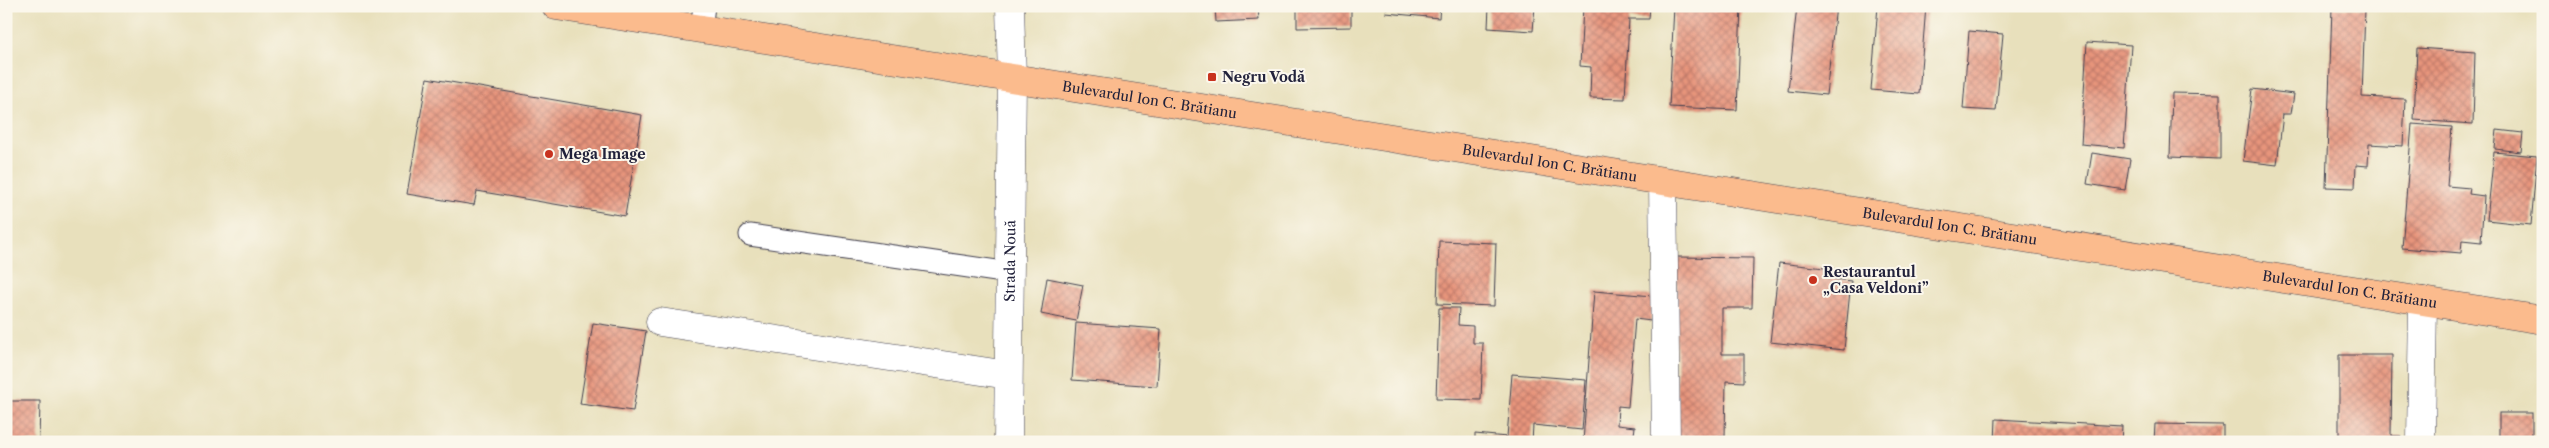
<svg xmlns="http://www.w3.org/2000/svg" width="2549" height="448" font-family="'Libre Caslon Text',serif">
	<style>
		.building { fill: url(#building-cross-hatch) }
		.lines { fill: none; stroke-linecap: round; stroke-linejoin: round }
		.lane-casing { stroke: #403e4e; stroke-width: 23 }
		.street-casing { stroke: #403e4e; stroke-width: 29 }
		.primary-casing { stroke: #403e4e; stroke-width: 29 }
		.lane { stroke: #fff; stroke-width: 21 }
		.street { stroke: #fff; stroke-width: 28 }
		.primary { stroke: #fbbb8d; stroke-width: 28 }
		.poi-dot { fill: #c8321e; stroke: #fbf7ec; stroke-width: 2 }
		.labels { text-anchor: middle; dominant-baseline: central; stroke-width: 4; stroke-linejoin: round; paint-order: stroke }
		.poi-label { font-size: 14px; font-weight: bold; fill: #22223b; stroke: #fbf7ec; text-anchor: start }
		.street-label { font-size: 14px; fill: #22223b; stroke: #fbf7ec }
	</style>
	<defs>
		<pattern id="building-cross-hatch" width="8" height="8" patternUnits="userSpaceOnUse" patternTransform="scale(1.25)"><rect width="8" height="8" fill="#e7947c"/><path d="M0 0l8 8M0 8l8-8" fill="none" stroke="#bb7867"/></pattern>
	</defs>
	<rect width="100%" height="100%" fill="#fbf7ec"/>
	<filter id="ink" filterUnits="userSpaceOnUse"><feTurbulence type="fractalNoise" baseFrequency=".02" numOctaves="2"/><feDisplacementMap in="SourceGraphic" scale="10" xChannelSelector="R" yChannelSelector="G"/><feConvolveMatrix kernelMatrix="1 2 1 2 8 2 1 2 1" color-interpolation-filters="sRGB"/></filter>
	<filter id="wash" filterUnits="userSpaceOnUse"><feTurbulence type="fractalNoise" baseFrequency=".0096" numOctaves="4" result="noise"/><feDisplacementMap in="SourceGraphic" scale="20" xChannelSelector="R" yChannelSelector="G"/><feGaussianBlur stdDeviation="1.12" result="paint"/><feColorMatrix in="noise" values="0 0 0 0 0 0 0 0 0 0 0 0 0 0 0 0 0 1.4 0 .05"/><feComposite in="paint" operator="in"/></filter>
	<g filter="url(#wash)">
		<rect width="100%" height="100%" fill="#e8e0bc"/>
		<g id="blocks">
			<g class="building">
				<polygon points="1215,6 1258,6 1259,20 1216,22"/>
				<polygon points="1297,6 1351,6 1351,27 1297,28"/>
				<polygon points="1387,6 1440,6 1439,18 1386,13"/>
				<polygon points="1489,6 1535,6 1533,31 1488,28"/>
				<polygon points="1583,6 1650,6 1649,19 1629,19 1625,99 1590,98 1591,67 1580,66"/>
				<polygon points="1674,6 1741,6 1737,110 1669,107"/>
				<polygon points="1797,6 1836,6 1826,95 1788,91"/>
				<polygon points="1878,6 1926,6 1919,94 1871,90"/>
				<polygon points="2332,7 2365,9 2362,97 2405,99 2403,146 2369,144 2368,166 2356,165 2355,188 2326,187"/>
				<polygon points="1969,31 2003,34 1996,111 1963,109"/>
				<polygon points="2087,42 2131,45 2124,148 2081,144"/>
				<polygon points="2417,48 2475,52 2473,124 2414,120"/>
				<polygon points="427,78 642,115 625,216 477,191 474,205 407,194"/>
				<polygon points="2252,89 2294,94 2291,114 2283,114 2277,165 2243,161"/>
				<polygon points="2172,93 2220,94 2220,159 2170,157"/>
				<polygon points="2412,124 2452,127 2447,186 2470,188 2469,194 2484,196 2481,242 2462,240 2461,253 2402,248"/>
				<polygon points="2497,130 2523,133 2521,152 2495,149"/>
				<polygon points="2494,152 2537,156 2531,225 2487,220"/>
				<polygon points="2092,153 2130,159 2125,190 2087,184"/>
				<polygon points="1439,241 1496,243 1494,306 1437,304"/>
				<polygon points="1677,257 1753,258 1752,308 1722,308 1722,354 1744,354 1744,382 1726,381 1725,437 1676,436"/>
				<polygon points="1779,263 1834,269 1833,279 1851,281 1844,350 1770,342"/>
				<polygon points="1047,278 1083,285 1076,321 1041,314"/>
				<polygon points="1594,291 1653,296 1651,321 1635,319 1628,407 1618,406 1617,425 1635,427 1633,442 1583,442"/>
				<polygon points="1439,308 1459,308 1458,325 1473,326 1473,343 1483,343 1481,400 1436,399"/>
				<polygon points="593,323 646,331 633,411 580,404"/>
				<polygon points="1076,323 1161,329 1157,386 1072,380"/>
				<polygon points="2339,355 2392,355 2391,436 2401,436 2401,442 2339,442"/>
				<polygon points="1512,374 1586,380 1582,430 1533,425 1532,442 1475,442 1475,434 1507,437"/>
				<polygon points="6,401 40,401 39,442 6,442"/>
				<rect x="2499" y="413" width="33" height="29"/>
				<polygon points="1996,419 2122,426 2121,442 1995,442"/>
				<polygon points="2155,424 2223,425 2223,442 2154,442"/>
			</g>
		</g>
	</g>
	<g filter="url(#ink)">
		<use href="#blocks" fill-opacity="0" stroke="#403e4e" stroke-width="1"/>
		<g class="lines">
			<g class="lane-casing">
				<g id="lane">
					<polyline points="701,29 704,6"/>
					<polyline points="750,235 1010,273"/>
				</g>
			</g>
			<g class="street-casing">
				<g id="street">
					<polyline points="1663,182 1666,442"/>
					<polyline points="660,322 1008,375"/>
					<path id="s1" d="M1008 442 1012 79 1010 6"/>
					<polyline points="2421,442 2423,301"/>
				</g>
			</g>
			<g class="primary-casing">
				<g id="primary">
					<path id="s2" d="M556 6 2543 320"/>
				</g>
			</g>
			<use href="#lane" class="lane"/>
			<use href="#street" class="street"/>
			<use href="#primary" class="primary"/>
		</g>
	</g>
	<g class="poi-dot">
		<rect x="1207" y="72" width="10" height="10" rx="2.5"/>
		<circle cx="549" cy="154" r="5"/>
		<circle cx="1813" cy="280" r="5"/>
	</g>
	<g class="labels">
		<g class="poi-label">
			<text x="1222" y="77">Negru Vodă</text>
			<text x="559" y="154">Mega Image</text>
			<text x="1823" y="272">Restaurantul<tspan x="1823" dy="16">„Casa Veldoni”</tspan></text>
		</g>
		<g class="street-label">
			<text stroke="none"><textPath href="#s2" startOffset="601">Bulevardul Ion C. Brătianu</textPath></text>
			<text stroke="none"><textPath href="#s2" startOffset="1006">Bulevardul Ion C. Brătianu</textPath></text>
			<text stroke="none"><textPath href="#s2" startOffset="1411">Bulevardul Ion C. Brătianu</textPath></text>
			<text stroke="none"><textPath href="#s1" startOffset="181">Strada Nouă</textPath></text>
			<text stroke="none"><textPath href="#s2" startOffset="1816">Bulevardul Ion C. Brătianu</textPath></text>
		</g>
	</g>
	<rect width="2549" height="448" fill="none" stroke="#fbf7ec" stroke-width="25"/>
</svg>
